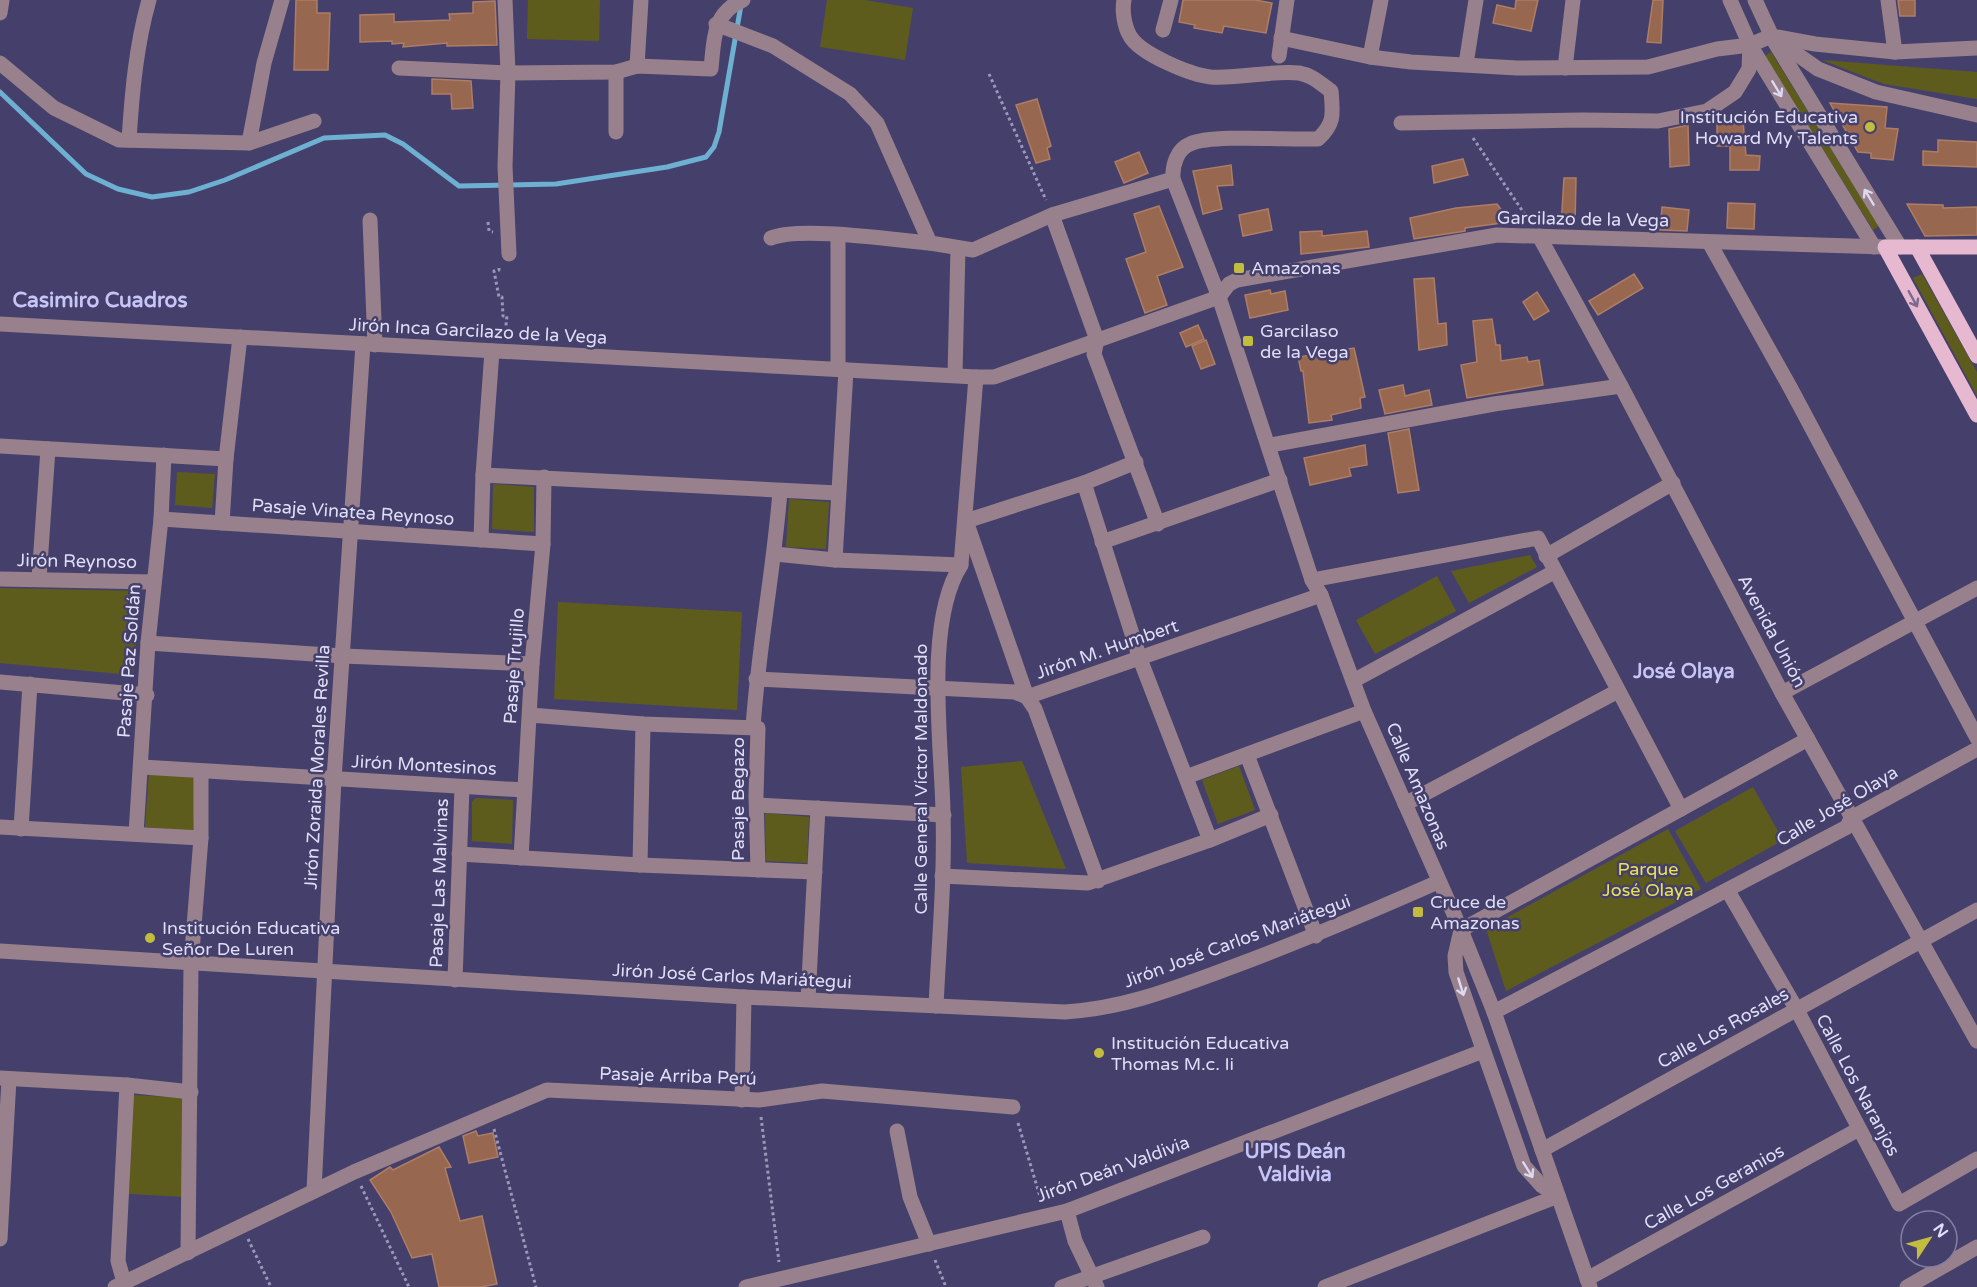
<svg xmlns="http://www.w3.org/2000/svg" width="1977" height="1287" font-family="'Varela Round',sans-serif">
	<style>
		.green { fill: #5e5c1d }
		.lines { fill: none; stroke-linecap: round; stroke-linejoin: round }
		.stream { stroke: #6db0d2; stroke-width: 5 }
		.building { fill: #976750; stroke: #ae7d65; stroke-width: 1.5 }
		.path { stroke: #9a97b8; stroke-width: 3; stroke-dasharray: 3 3; stroke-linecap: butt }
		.minor { stroke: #98818c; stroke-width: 15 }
		.major { stroke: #e7b9d0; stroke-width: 15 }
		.oneway { stroke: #dbd9f3 }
		.oneway2 { stroke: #7e6a8e }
		.poi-dot { fill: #c2bd3f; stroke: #45406b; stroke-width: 2 }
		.labels { text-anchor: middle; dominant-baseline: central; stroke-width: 5; stroke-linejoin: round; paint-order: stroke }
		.poi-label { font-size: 18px; fill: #dfdef8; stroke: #45406b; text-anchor: start }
		.street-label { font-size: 18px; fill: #dfdef8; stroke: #45406b }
		.park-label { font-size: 18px; fill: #e8e354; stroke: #45406b }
		.neighbourhood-label { font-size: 20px; font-weight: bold; fill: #c7c5f8; stroke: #45406b }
		.quarter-label { font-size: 21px; font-weight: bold; fill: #c7c5f8; stroke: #45406b }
	</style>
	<rect width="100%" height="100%" fill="#45406b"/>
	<g class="green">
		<polygon points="528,0 600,0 599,41 527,39"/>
		<polygon points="827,0 865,0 913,8 905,60 820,47"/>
		<polygon points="1771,52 1879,226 1873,230 1765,56"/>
		<polygon points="1822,60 1977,72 1977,99 1884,84"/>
		<polygon points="1922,274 1977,372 1977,396 1913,278"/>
		<polygon points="177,472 215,474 212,508 175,505"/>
		<polygon points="493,484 534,487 534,532 492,529"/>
		<polygon points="789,499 829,502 826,549 786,547"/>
		<polygon points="1530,555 1537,567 1469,603 1451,571"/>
		<polygon points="1437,576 1456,611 1375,654 1356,620"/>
		<polygon points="0,588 142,591 132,675 0,663"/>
		<polygon points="558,602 742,612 737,710 554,699"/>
		<polygon points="1022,761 1066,869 967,863 961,767"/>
		<polygon points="1239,766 1255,810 1218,824 1202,780"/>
		<polygon points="149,773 197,778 193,831 145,827"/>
		<polygon points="1753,787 1783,840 1706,883 1675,831"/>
		<polygon points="476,798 513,800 512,844 472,841 472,802"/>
		<polygon points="765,813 809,817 807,863 766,861"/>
		<polygon points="1668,829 1701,889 1506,991 1486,929"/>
		<polygon points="133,1095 188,1098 184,1197 129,1194"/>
	</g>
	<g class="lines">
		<polyline class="stream" points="0,92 86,174 118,189 152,197 189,192 225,180 324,138 385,135 403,144 459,186 556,184 667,167 706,157 714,147 719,132 741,5"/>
	</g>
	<g class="building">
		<polygon points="296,0 317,0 317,13 330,13 328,70 294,70"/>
		<polygon points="1183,0 1255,0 1272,3 1266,33 1224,26 1222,33 1194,28 1195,25 1179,22"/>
		<polygon points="1516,0 1538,0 1531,31 1493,23 1497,5 1515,9"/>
		<polygon points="1653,0 1663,0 1661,43 1647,42"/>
		<polygon points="1898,0 1915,0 1915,16 1900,16"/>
		<polygon points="495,1 497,45 447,46 447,43 403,47 404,43 392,44 392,41 360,42 360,15 394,14 394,22 450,20 449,14 473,13 473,2"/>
		<polygon points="432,79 471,81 473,108 452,109 451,94 432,94"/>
		<polygon points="1037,99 1051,146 1047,148 1050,159 1036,163 1016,105"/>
		<polygon points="1830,103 1887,107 1885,128 1898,129 1893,160 1871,158 1871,153 1858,152"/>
		<polygon points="1717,121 1743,121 1746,155 1760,156 1759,170 1730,170 1730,146 1717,146"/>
		<polygon points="1688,125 1689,165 1670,167 1669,129"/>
		<polygon points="1938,140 1977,142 1977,167 1923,165 1923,151 1938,152"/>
		<polygon points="1139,152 1148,173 1124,183 1115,162"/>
		<polygon points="1463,159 1468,175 1434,183 1432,166"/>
		<polygon points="1231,165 1233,185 1217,186 1222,209 1203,214 1193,171"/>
		<polygon points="1564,178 1576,178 1575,224 1561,226"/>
		<polygon points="1728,203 1755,204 1754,229 1727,228"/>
		<polygon points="1497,204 1510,222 1465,228 1465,231 1414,239 1410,218 1456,208"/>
		<polygon points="1907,204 1943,205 1943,208 1977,207 1977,235 1925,236"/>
		<polygon points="1159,206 1183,267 1157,276 1167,305 1145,313 1126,259 1146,252 1134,214"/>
		<polygon points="1662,207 1689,210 1687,231 1660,230"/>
		<polygon points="1268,209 1272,230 1243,236 1239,215"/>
		<polygon points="1322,231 1322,236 1367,231 1369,247 1301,254 1300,232"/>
		<polygon points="1634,274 1643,288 1598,315 1589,301"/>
		<polygon points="1434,278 1438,324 1446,323 1447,345 1419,350 1414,279"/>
		<polygon points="1270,290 1271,294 1285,291 1288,310 1250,318 1245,295"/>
		<polygon points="1537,292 1549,311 1534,320 1523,302"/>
		<polygon points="1492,319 1496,345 1500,345 1501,361 1527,357 1528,362 1539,360 1543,385 1467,398 1461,365 1477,362 1473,321"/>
		<polygon points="1198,325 1204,339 1186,347 1180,333"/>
		<polygon points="1206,340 1215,364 1201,369 1192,346"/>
		<polygon points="1354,348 1365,397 1360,398 1361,408 1331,415 1332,420 1309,423 1303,371 1301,371 1298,357"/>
		<polygon points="1403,385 1405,396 1429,390 1432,405 1385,414 1379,390"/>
		<polygon points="1409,429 1419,490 1398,493 1388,433"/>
		<polygon points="1365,445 1367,465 1349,468 1351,476 1310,485 1304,458"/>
		<polygon points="476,1131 478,1136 493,1133 498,1157 469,1163 463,1136"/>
		<polygon points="439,1147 451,1167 445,1168 460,1221 482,1216 497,1284 481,1287 439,1287 432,1254 412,1258 391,1212 370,1180 390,1167 393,1170"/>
	</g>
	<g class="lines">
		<g class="path">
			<polyline points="989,74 1046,200"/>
			<polyline points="1473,138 1528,219"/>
			<polyline points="488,222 489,231 493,232"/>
			<polyline points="499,268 499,270 494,271 499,297 502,297 503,316 507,316 505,334"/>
			<polyline points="761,1117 779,1262"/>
			<polyline points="1018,1123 1041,1200"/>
			<polyline points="494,1129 536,1287"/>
			<polyline points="361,1186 409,1287"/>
			<polyline points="248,1239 271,1287"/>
			<polyline points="935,1260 946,1287"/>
		</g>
		<g class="minor">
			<polyline points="505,0 508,73 505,166 509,254"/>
			<path d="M1124 0C1122 10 1124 26 1130 36 1140 54 1191 75 1211 77 1239 79 1273 70 1299 73 1312 75 1321 84 1331 91 1333 114 1335 123 1318 139 1290 140 1211 134 1190 144 1177 149 1172 166 1173 179L1219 297 1312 580 1321 595 1364 711 1461 930 1494 1012 1590 1287"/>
			<polyline points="1730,0 1750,45 1874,247"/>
			<polyline points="1755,0 1774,41 1900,247"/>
			<polyline points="1888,0 1895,52"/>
			<polyline points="0,13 2,0"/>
			<polyline points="716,24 773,46 850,94 877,123 930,243 973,250 1052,215 1173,179"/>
			<polyline points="1163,30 1171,0"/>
			<polyline points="1777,37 1815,44 1895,52 1977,48"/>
			<polyline points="1281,38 1370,57 1411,62 1517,68 1648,67 1717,49 1750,45"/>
			<polyline points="1279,56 1287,0"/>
			<polyline points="1370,57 1381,0"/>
			<polyline points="0,63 54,108 119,140 249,143 314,121"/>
			<polyline points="1466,64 1476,0"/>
			<polyline points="637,66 641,0"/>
			<path d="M399 68 508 73 616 72 637 66 711 69C714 41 712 13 743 0"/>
			<polyline points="1565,68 1573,0"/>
			<polyline points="1401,123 1583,120 1658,121 1707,111 1735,92 1749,69 1750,45 1771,36 1818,69 1876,92 1977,115"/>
			<polyline points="616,132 616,72"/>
			<path d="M129 140C132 93 136 46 149 0"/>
			<polyline points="249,143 264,63 282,0"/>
			<polyline points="1052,215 1097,340 1094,354 1158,524"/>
			<polyline points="370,220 375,345"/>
			<polyline points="838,236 838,369"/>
			<polyline points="1539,236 1621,386 1782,693 1977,1041"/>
			<path d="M771 238C801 226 894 240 930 243"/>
			<polyline points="1709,242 1791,389 1977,738"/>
			<polyline points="1219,297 1229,284 1237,280 1497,235 1885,247"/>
			<polyline points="0,324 976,377 994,377 1219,297"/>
			<polyline points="955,375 958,248"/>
			<polyline points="1270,445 1494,404 1621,386"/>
			<polyline points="0,446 226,459"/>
			<polyline points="483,475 838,493"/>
			<polyline points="1084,483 1140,659 1210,840"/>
			<polyline points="161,519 543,544"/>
			<polyline points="222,523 226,459 240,337"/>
			<polyline points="481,540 483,475 492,351"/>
			<polyline points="1102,542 1280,480"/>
			<polyline points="775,554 835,560 961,565"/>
			<polyline points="1546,556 1673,483"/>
			<polyline points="835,560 846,370"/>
			<polyline points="0,579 153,582"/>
			<polyline points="39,579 48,449"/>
			<polyline points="1312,580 1538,538 1681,809"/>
			<polyline points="148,643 343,656 532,664"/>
			<polyline points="756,679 1015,692 1027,697 1321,595"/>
			<polyline points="1353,681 1554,572"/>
			<polyline points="0,682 147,695"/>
			<polyline points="1782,693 1977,588"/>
			<polyline points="530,715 643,724 758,728 756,796 758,870"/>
			<path d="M753 728C758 649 774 570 780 491"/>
			<polyline points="1247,755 1316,936"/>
			<polyline points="142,767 524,790"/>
			<polyline points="1186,777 1364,711"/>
			<polyline points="1405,804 1618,691"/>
			<polyline points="757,805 944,815"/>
			<polyline points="0,827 201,838"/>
			<polyline points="21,829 30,684"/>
			<polyline points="136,834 148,643 161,519 164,455"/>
			<polyline points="459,854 640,865 815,872"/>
			<polyline points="521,858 532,664 543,544 544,477"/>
			<polyline points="640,865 643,724"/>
			<polyline points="942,876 1088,883 1210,840 1271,815"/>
			<polyline points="1098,881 1035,709 1027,697 966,521 1084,483 1136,462"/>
			<polyline points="1728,891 1797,1010 1899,1204 1977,1159"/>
			<path d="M0 951 744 997 1065 1012C1126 1008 1175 988 1232 967 1302 941 1370 912 1438 882"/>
			<polyline points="455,980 462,787"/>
			<polyline points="808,999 818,808"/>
			<path d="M936 1006C939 942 945 877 943 813 942 745 924 623 961 565L976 377"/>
			<polyline points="1494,1012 1847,827 1851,818 1977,749"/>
			<polyline points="0,1078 127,1085 191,1092"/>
			<polyline points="742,1100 744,997"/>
			<polyline points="897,1131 910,1197 929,1244"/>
			<polyline points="1542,1150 1977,910"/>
			<polyline points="314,1191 334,779 363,344"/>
			<polyline points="1558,1196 1542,1186 1524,1166 1456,972 1455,956 1461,930 1808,739"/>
			<polyline points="1067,1211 1075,1241 1097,1287"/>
			<polyline points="0,1239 9,1079"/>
			<polyline points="188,1253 191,964 201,838 201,771"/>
			<polyline points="1587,1279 1859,1129"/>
			<polyline points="124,1282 118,1261 127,1085"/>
			<polyline points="115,1287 354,1172 547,1090 759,1100 822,1091 1013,1107"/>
			<polyline points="746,1287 1067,1211 1483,1051"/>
			<polyline points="1062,1287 1203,1237"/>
			<polyline points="1325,1287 1558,1196"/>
			<polyline points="1907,1287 1977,1247"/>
		</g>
		<g class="major">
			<polyline points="1917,247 1977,356"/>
			<polyline points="1977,247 1885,247 1977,415"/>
		</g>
	</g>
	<defs><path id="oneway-shaft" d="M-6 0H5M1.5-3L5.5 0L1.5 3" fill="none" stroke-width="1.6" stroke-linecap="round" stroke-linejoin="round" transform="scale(1.5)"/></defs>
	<g class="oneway">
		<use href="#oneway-shaft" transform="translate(1777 89) rotate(59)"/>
		<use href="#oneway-shaft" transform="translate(1869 197) rotate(-121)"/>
		<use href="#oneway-shaft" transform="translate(1461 987) rotate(73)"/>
		<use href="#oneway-shaft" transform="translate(1528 1170) rotate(58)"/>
	</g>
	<use class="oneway2" href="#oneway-shaft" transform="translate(1913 299) rotate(61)"/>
	<g class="poi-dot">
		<circle cx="1870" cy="127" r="6"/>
		<rect x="1233" y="262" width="12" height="12" rx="3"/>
		<rect x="1242" y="335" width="12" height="12" rx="3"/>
		<rect x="1412" y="906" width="12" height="12" rx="3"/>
		<circle cx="150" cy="938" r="6"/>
		<circle cx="1099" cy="1053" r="6"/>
	</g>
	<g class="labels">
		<g class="poi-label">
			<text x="1858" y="117" text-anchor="end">Institución Educativa<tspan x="1858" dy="21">Howard My Talents</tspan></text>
			<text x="1251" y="268">Amazonas</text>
			<text x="1260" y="331">Garcilaso<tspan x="1260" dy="21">de la Vega</tspan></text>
			<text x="1430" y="902">Cruce de<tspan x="1430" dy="21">Amazonas</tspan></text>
			<text x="162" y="928">Institución Educativa<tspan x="162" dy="21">Señor De Luren</tspan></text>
			<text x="1111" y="1043">Institución Educativa<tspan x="1111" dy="21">Thomas M.c. Ii</tspan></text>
		</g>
		<g class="street-label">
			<text transform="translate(1583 219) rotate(1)">Garcilazo de la Vega</text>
			<text transform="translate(478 331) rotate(3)">Jirón Inca Garcilazo de la Vega</text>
			<text transform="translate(353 512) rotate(4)">Pasaje Vinatea Reynoso</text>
			<text transform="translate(77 561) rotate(1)">Jirón Reynoso</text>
			<text transform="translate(1772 631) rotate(62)">Avenida Unión</text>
			<text transform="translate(1107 649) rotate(-19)">Jirón M. Humbert</text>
			<text transform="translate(129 661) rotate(-86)">Pasaje Paz Soldán</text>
			<text transform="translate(514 666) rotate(-86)">Pasaje Trujillo</text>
			<text transform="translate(424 765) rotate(3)">Jirón Montesinos</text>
			<text transform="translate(317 767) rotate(-87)">Jirón Zoraida Morales Revilla</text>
			<text transform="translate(921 779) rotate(-90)">Calle General Víctor Maldonado</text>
			<text transform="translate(1418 786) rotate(67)">Calle Amazonas</text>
			<text transform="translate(738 799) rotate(-90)">Pasaje Begazo</text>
			<text transform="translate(1837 806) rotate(-31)">Calle José Olaya</text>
			<text transform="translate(439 883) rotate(-88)">Pasaje Las Malvinas</text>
			<text transform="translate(1237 941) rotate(-20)">Jirón José Carlos Mariátegui</text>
			<text transform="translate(732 976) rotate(3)">Jirón José Carlos Mariátegui</text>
			<text transform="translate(1723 1028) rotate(-29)">Calle Los Rosales</text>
			<text transform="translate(678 1076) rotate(2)">Pasaje Arriba Perú</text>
			<text transform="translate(1858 1085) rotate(62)">Calle Los Naranjos</text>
			<text transform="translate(1113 1169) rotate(-20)">Jirón Deán Valdivia</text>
			<text transform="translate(1714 1187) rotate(-29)">Calle Los Geranios</text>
		</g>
		<g class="park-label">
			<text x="1648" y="869">Parque<tspan x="1648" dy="21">José Olaya</tspan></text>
		</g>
		<g class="neighbourhood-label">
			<text x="1684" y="672">José Olaya</text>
			<text x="1295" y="1152">UPIS Deán<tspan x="1295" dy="23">Valdivia</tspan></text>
		</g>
		<g class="quarter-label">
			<text x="100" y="300">Casimiro Cuadros</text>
		</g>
	</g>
	<g transform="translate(1929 1239) rotate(54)"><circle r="28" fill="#45406b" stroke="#837fa3" stroke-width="1.5"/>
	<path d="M0-4.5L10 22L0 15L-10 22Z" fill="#c2bd3f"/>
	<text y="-9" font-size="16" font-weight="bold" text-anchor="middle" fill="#dfdef8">N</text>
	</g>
</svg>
